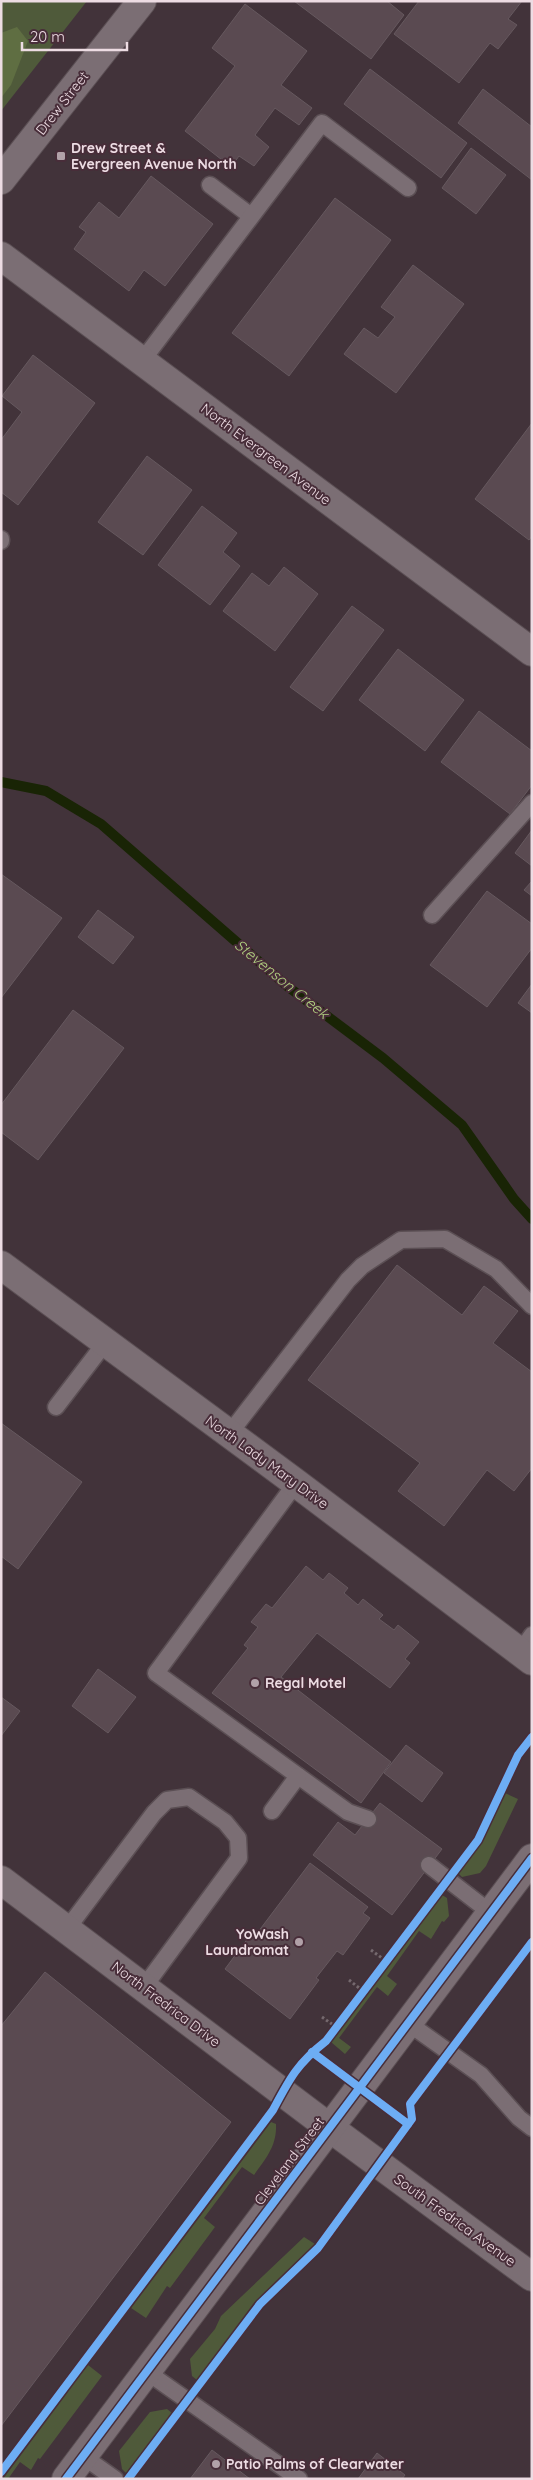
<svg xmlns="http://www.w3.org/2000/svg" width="533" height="2480" font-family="Quicksand,sans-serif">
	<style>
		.green { fill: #4f5a3a }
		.forest { fill: #5f6e42 }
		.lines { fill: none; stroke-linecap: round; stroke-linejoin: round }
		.stream { stroke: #192405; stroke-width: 10 }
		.building { fill: #5a4a51; stroke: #66595f }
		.service-casing { stroke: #5b4f54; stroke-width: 19 }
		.minor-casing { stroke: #5b4f54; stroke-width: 30 }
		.tertiary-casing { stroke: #5b4f54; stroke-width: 30 }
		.secondary-casing { stroke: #5b4f54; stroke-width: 30 }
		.path { stroke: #75696e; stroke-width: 3; stroke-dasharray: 2.5 2.5; stroke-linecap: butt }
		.service { stroke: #7b6e74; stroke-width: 16 }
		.minor { stroke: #7b6e74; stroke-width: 28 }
		.tertiary { stroke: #7b6e74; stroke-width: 28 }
		.secondary { stroke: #7b6e74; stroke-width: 28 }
		.cycleway-casing { stroke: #482d39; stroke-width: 11 }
		.cycleway { stroke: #6dadf4; stroke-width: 8 }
		.poi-dot { fill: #b1a1a8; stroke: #482d39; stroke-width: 2 }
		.labels { text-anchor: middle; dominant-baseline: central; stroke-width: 4; stroke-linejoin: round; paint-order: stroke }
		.street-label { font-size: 14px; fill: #eddce3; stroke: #482d39 }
		.poi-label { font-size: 14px; font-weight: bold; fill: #eddce3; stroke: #482d39; text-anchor: start }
		.water-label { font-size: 15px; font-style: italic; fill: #b0d080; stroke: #482d39 }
	</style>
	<rect width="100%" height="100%" fill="#42333a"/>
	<g class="green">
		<polygon points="1,1 87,1 1,111"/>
		<polygon points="505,1793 518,1799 486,1866 480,1873 462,1877 458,1873 482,1841"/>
		<polygon points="442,1895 447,1898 449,1916 444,1922 442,1921 431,1939 419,1931 387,1976 397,1984 388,1996 377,1987 339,2038 351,2047 345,2054 331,2042"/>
		<path d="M271 2122 276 2124C277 2146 266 2158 254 2175L242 2167 204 2218 215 2227 170 2288 167 2286 146 2318 131 2308Z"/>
		<polygon points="304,2237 315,2244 254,2303 197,2380 192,2376 190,2359 215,2329 221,2316"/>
		<polygon points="88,2365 102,2376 40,2459 38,2458 31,2470 20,2462 8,2479 3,2479"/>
		<polygon points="167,2409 172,2413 126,2473 122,2469 119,2451 150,2412"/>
	</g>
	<polygon class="forest" points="17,27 28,41 11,85 1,98 1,33"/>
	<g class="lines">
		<polyline class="stream" points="1,782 46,791 101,824 287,986 383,1058 462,1125 514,1199 532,1219"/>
	</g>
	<g class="building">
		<polygon points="294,1 387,1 404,15 371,59"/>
		<polygon points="419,1 522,1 508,19 517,25 498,49 490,43 459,83 394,34"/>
		<polygon points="245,4 307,51 281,85 312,108 299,125 275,108 255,135 269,147 254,166 239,156 231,167 185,131 235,66 212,48"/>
		<polygon points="370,69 467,143 441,178 344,104"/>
		<polygon points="483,89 532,127 532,180 458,123"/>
		<polygon points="471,148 506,175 476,214 442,188"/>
		<polygon points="151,176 213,224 165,286 144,270 129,291 74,249 86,232 79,227 99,202 119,218"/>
		<polygon points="335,198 391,240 289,376 232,333"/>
		<polygon points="413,265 464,304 396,393 344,354 364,328 378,338 395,317 381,307"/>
		<polygon points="33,355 95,403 18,505 1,492 1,440 22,412 2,396"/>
		<polygon points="532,423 532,536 529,540 475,499"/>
		<polygon points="147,456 192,490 143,555 98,522"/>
		<polygon points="202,506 237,533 223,552 240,566 210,605 158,565"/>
		<polygon points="284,567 318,594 275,651 223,611 252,573 269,586"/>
		<polygon points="352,606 384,630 323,711 290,687"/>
		<polygon points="398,649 464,700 425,751 359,700"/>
		<polygon points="479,711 532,751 532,785 510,814 441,762"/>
		<polygon points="532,830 532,866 515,853"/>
		<polygon points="1,874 62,918 1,998"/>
		<polygon points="532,881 532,896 524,890"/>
		<polygon points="487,891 532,924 532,948 487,1007 430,965"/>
		<polygon points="98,910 134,937 113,964 78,937"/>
		<polygon points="532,984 532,1013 518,1003"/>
		<polygon points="73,1010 124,1048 38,1160 1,1132 1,1105"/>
		<polygon points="397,1265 462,1315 484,1286 518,1311 493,1343 532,1372 532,1468 514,1491 487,1470 444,1526 398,1491 420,1463 308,1380"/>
		<polygon points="1,1423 82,1482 18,1569 1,1556"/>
		<polygon points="306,1566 323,1580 329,1573 348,1588 344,1593 358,1605 363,1599 383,1615 379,1619 394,1630 398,1625 419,1642 405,1659 410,1663 390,1688 317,1633 281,1677 391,1762 361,1803 212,1693 248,1648 244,1645 258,1627 251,1622 266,1604 272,1608"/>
		<polygon points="98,1669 136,1697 108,1733 72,1706"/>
		<polygon points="1,1697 20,1711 1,1736"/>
		<polygon points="406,1745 443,1773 422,1802 384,1773"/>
		<polygon points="380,1803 442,1849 392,1915 313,1855 338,1822 355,1835"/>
		<polygon points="310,1863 368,1907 363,1913 370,1918 343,1955 337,1951 316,1978 319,1980 290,2019 225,1969 254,1930 258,1932"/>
		<polygon points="45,1972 231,2122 1,2426 1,2026"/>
		<polygon points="212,2450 250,2479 190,2479"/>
		<polygon points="377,2453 405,2475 402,2479 358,2479"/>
	</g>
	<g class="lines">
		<g class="service-casing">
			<g id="service">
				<polyline points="210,185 251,216"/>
				<polyline points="142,361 322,123 408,188"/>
				<polyline points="1,539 1,541"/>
				<polyline points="432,915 532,803"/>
				<polyline points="56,1407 105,1343"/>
				<polyline points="229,1434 348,1280 362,1266 401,1240 445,1239 496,1269 532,1306"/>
				<polyline points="296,1483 156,1673 348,1812 368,1819"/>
				<polyline points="520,1652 532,1635"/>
				<polyline points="272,1811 298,1776"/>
				<polyline points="429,1865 491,1913"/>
				<polyline points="67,1929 154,1813 167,1800 189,1797 225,1822 238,1838 239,1858 144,1987"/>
				<polyline points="408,2023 481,2075 519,2118 532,2128"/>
				<polyline points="147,2372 299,2479"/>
				<polyline points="84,2457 115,2479"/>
			</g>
		</g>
		<g class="minor-casing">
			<g id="minor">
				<polyline points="1,256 532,652"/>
				<polyline points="1,1265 296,1483 532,1661"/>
				<polyline points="1,1880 330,2128 532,2277"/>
			</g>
		</g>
		<g class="tertiary-casing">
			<polyline id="tertiary" points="66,2479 532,1858"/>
		</g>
		<g class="secondary-casing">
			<polyline id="secondary" points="1,180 142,1"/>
		</g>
		<g class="path">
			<polyline points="371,1950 386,1961"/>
			<polyline points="349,1980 363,1991"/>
			<polyline points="322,2017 336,2027"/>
		</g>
		<use href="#service" class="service"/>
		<use href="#minor" class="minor"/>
		<use href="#tertiary" class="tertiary"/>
		<use href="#secondary" class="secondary"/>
		<g class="cycleway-casing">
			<g id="cycleway">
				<polyline points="312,2052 408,2124"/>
				<path d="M1 2472 273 2110C290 2078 297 2064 326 2041L478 1840 518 1755 532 1737"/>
				<polyline points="66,2479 532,1858"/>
				<polyline points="128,2479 260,2304 318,2248 412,2119 410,2104 532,1942"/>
			</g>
		</g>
		<use href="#cycleway" class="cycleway"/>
	</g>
	<g class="poi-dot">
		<rect x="56" y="151" width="10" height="10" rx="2.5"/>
		<circle cx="255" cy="1683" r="5"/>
		<circle cx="299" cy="1942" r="5"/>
		<circle cx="216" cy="2464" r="5"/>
	</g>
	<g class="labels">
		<g class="street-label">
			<text transform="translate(62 103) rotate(-52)">Drew Street</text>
			<text transform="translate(266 454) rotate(37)">North Evergreen Avenue</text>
			<text transform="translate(267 1462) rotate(36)">North Lady Mary Drive</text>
			<text transform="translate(166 2004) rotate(37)">North Fredrica Drive</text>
			<text transform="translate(289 2161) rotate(-53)">Cleveland Street</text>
			<text transform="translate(455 2220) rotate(36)">South Fredrica Avenue</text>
		</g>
		<g class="poi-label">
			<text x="71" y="148">Drew Street &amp;<tspan x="71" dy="16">Evergreen Avenue North</tspan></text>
			<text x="265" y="1683">Regal Motel</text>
			<text x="289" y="1934" text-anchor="end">YoWash<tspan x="289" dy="16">Laundromat</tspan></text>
			<text x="226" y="2464">Patio Palms of Clearwater</text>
		</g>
		<g class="water-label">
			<text transform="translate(282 979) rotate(39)">Stevenson Creek</text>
		</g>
	</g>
	<rect width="533" height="2480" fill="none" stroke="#eddce3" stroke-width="5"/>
	<path d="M22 42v8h105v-8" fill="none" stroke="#eddce3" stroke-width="2.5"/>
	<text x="30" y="42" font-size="15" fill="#eddce3" stroke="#482d39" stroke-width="4" paint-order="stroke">20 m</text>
</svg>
